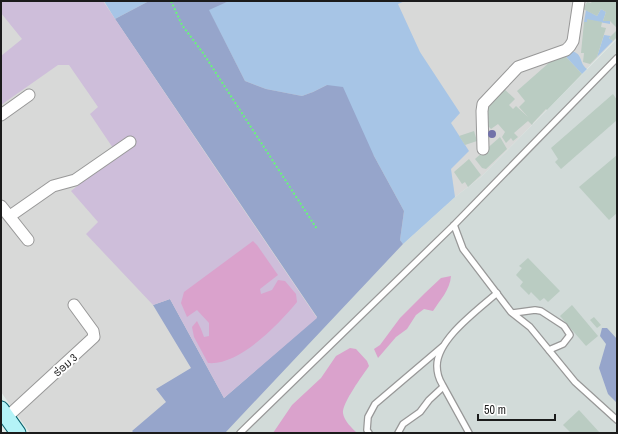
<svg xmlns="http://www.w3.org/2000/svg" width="618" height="434" font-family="'Archivo Narrow','Noto Sans Lao',sans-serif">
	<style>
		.residential { fill: #d8d9d8 }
		.airport { fill: #d2dbd9 }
		.grass { fill: #a7c5e6 }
		.forest { fill: #96a5cb }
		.wetland { fill: #cebeda }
		.water { fill: #daa2cc }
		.building { fill: #baccc2 }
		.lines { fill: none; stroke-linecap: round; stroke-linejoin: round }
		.service-casing { stroke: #989898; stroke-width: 8 }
		.minor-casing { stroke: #989898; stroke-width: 13 }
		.secondary-casing { stroke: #07616d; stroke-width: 17 }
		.path { stroke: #69f679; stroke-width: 2; stroke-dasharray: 2 2; stroke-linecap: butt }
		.service { stroke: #fff; stroke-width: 5.5 }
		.minor { stroke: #fff; stroke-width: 11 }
		.secondary { stroke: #b4f3f7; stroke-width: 15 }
		.tree { fill: #7272a9 }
		.labels { text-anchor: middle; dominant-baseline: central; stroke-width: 4; stroke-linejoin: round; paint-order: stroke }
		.street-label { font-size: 11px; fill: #1b1b1b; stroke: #fff }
	</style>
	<rect width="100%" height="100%" fill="#e1ede9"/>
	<polygon class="residential" points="1,1 617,1 617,38 481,177 455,197 403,244 219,433 30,433 1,392"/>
	<polygon class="airport" points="617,39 617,433 220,433 234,416 403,244 455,197 481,177"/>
	<g class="grass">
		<polygon points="104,1 149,1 115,19"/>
		<polygon points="229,1 405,1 398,4 420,52 460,113 451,123 469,151 451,169 455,197 403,244 400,240 404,211 374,156 327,85 313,92 302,96 266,89 245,81 208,9"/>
		<polygon points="601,9 606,12 603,21 610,21 610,24 588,20 587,22 584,22 586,10 597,16"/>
		<polygon points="604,35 611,36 609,38 613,41 597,57"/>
		<path d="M571 51C584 54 578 62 587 69L582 74 567 58 564 54Z"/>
	</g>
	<g class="forest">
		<polygon points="149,1 229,1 209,10 245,81 266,89 302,96 313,92 327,85 343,87 374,156 404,211 400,240 403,244 225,433 134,433 132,431 166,402 156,389 191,368 153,305 170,299 224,398 317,317 115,19"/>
		<polygon points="602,328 607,328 617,339 617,403 608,394 599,368 606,344 600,336"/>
	</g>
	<polygon class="wetland" points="1,1 103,1 214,166 317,318 224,398 170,299 153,305 86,234 98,222 71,191 115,155 113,148 90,114 98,107 69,65 58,65 1,105 1,56 22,39 1,13"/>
	<g class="water">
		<path d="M253 241 257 245 278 275 260 289 261 294 272 290 278 280 285 281 296 294 297 302C279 324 239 366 208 363L194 337 192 327 197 321 201 329 204 337 209 336V323L197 310 187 317 181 303 184 292Z"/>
		<path d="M451 276C450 290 440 300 433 311L424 309 416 315 407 329 396 337 378 358 374 349 380 345 400 318 425 293 441 278Z"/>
		<path d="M350 348 356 349 367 361 369 366C363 375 342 403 343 413 344 421 352 428 357 433H273L292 405 321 378 336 356Z"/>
	</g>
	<g class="building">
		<polygon points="592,1 617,2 617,28 610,21 603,21 606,12 601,9 597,16 583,9 587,2 591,3"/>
		<polygon points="587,19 602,22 601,27 606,28 597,57 590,64 583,62 584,53 581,53 584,22 587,22"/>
		<polygon points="617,30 617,37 613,41 609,38"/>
		<polygon points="564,54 567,58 582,74 547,110 546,109 533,123 532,125 528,121 514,133 518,137 513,141 511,138 506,143 502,137 505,132 498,124 491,129 489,127 486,128 485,112 493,102 491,99 502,87 515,99 509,105 513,109 516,106 528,117 519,107 525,101 517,91 551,61"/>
		<polygon points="613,94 617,100 617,120 561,169 555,162 558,159 551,148"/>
		<polygon points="474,131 477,141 465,145 459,136"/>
		<polygon points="500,137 507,149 486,169 482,168 475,159"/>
		<polygon points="617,155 617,213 609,220 579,187"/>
		<polygon points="469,159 481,175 468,187 465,182 462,184 454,172"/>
		<polygon points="528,258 560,291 548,302 544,298 540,301 531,292 529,295 520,286 523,282 516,275 522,268 519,266"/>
		<polygon points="572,305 598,336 586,346 560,316"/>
		<polygon points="594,317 601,325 597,328 590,320"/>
		<polygon points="579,410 600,433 571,433 563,425"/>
	</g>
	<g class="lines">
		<g class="service-casing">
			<g id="service">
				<polyline points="454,225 463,249 511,312 530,327 575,382 617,420"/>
				<polyline points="513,313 535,310 541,311 564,326 570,335 563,344 549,350"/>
				<polyline points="240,433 454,225 617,58"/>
				<polyline points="369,433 367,430 368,417 375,404 442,347"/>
				<polyline points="398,433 403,424 420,412 429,400 443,387"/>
				<path d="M469 433 442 384C439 379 437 373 437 366 437 339 478 310 497 293"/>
			</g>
		</g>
		<g class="minor-casing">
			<g id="minor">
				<polyline points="1,115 29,95"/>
				<polyline points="483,149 482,111 483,104 518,67 566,50 570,46 573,41 579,1"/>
				<polyline points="1,206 28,240"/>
				<polyline points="10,216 53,186 75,180 130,142"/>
				<polyline points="7,417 94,337 93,331 74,305"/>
			</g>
		</g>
		<g class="secondary-casing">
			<polyline id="secondary" points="1,409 18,433"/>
		</g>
		<polyline class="path" points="171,1 182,25 203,53 317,229"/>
		<use href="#service" class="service"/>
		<use href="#minor" class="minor"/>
		<use href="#secondary" class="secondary"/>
	</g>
	<circle class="tree" cx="492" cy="134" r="4"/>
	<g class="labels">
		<g class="street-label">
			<text transform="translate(65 365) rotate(-42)">ຮ່ອມ 3</text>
		</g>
	</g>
	<rect width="618" height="434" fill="none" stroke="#1b1b1b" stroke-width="4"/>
	<path d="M478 414v6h77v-6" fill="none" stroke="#1b1b1b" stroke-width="2"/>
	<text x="484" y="414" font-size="12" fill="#1b1b1b" stroke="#ffffff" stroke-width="3" paint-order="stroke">50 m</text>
</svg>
